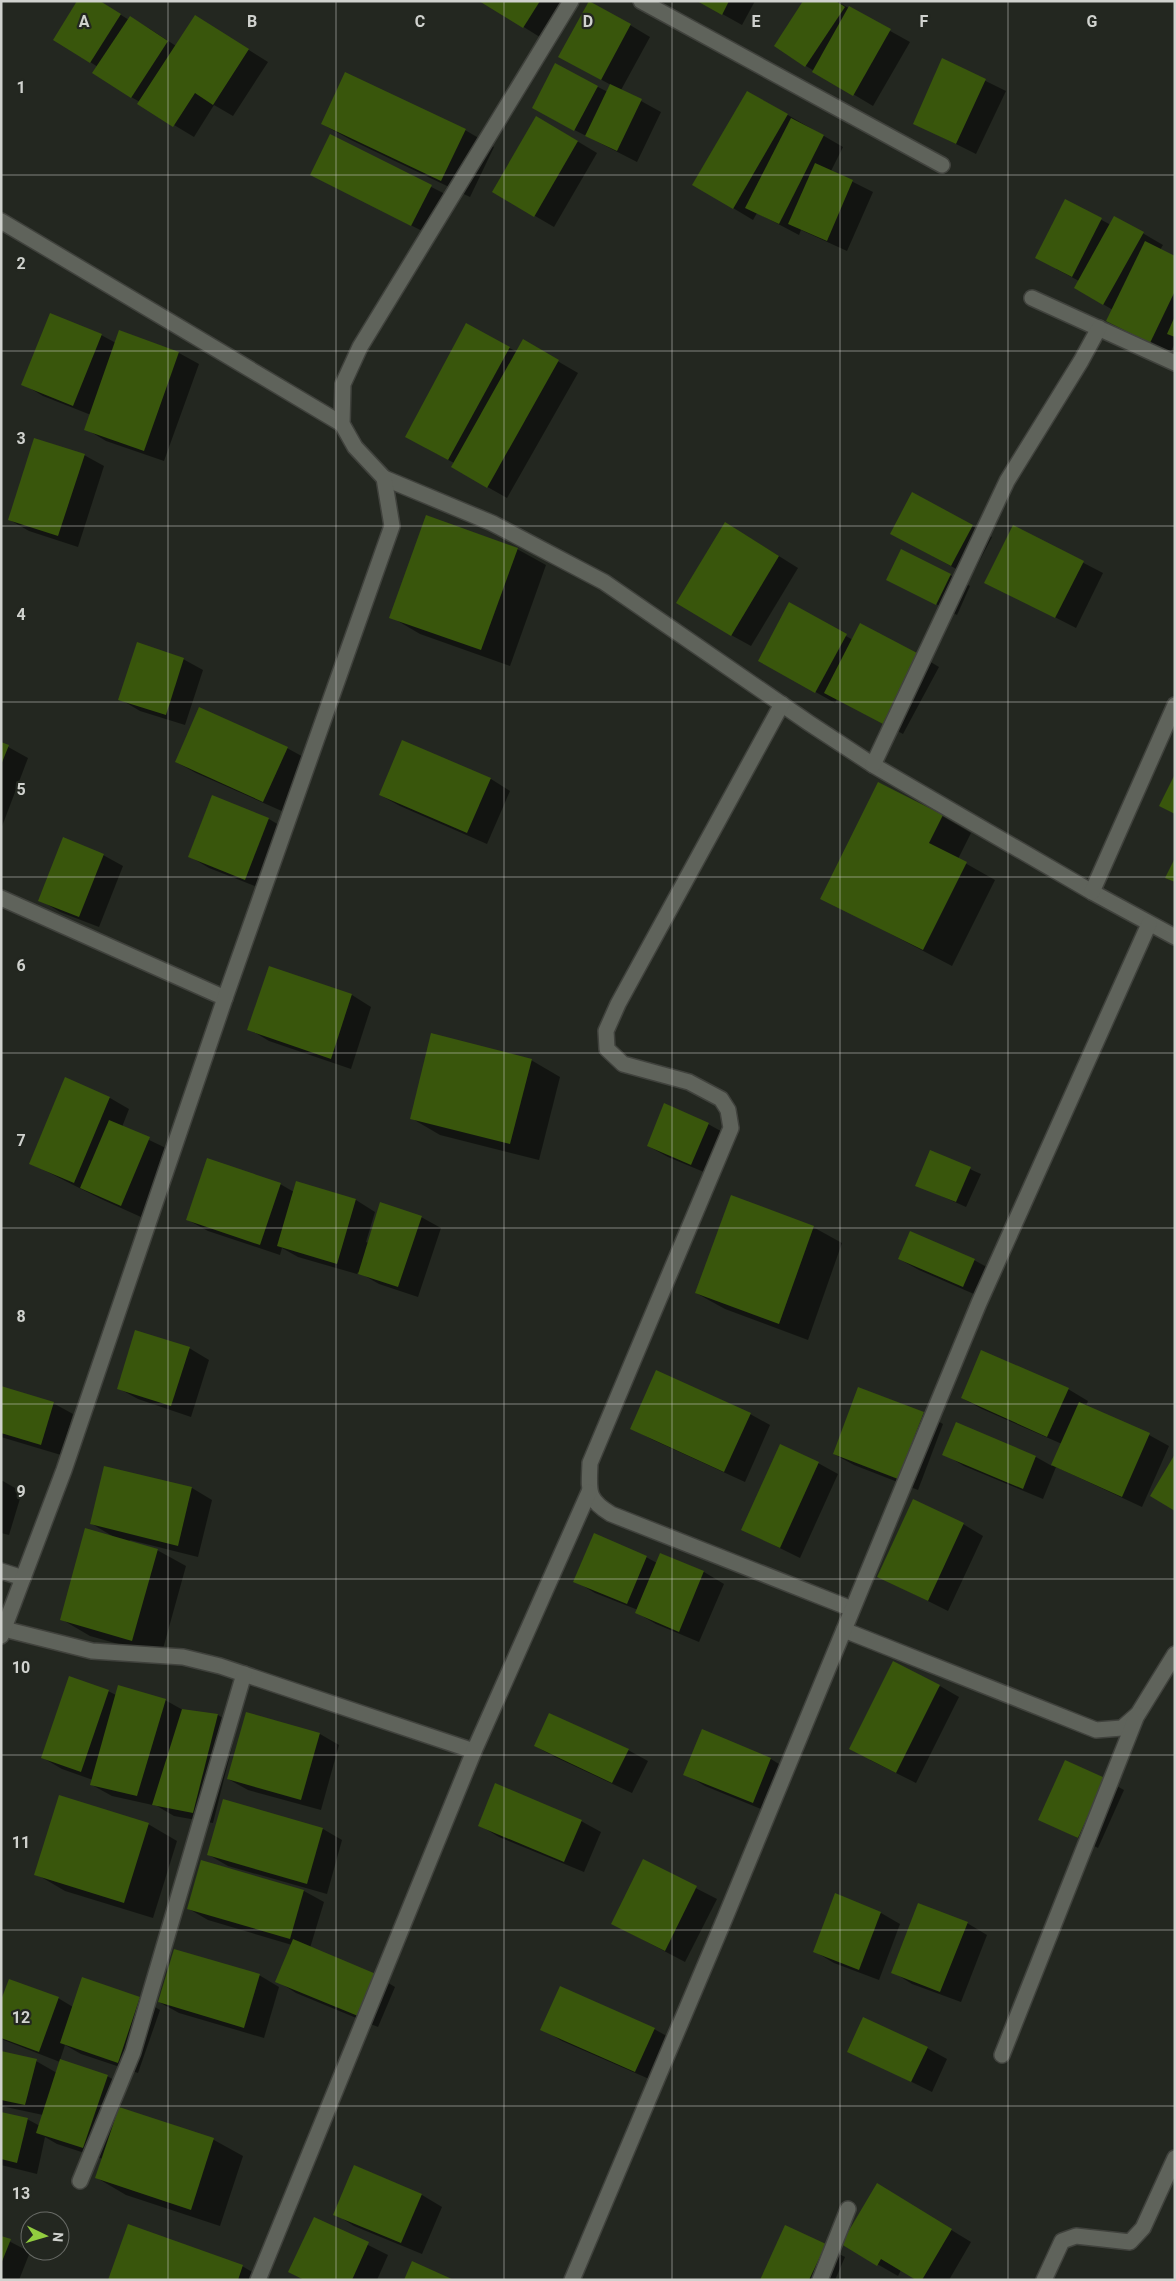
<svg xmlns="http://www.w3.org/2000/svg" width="1176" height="2281" font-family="Roboto,sans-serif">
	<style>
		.shadow { fill: #0007 }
		.building { fill: #39560c }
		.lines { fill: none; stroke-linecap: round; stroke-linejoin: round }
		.minor-casing { stroke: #40423d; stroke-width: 18 }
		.minor { stroke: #5f635b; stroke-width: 15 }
		.grid { fill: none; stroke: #d0d2ce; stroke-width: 1; stroke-opacity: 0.55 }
		.grid-label { font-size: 16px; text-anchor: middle; font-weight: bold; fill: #d0d2ce; stroke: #232720; stroke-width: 4.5; stroke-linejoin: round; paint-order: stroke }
	</style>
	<rect width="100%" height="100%" fill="#232720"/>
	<g class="shadow">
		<polygon points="99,1 129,20 130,17 150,29 176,46 195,16 268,62 233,116 214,105 194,137 139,104 140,102 131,97 98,67 90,62"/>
		<polygon points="482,1 566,1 543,39"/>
		<polygon points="699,1 755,1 742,25"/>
		<polygon points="805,1 836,1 910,42 873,106 806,66"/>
		<polygon points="630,25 650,37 621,90 661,112 637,162 553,119 598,87 608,92 611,85 580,68"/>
		<polygon points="943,60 1006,91 976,154 914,123"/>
		<polygon points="748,92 843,147 831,171 873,192 847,251 801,230 799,235 757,213 753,220 693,184"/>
		<polygon points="322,124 465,130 494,147 470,197 351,140"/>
		<polygon points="557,129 597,153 554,227 494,192"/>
		<polygon points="331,136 451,197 432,236 312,175"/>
		<polygon points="1066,201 1111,225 1115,217 1163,245 1160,250 1175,257 1175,343 1170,353 1108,320 1113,310 1075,288 1079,281 1056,269"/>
		<polygon points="466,325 517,352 523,341 578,373 507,498 452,467 454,463 426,448"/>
		<polygon points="120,332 179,353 199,364 164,461 106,441 86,429 91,415 43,396 23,384 101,335 116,343"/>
		<polygon points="84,455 104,466 78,547 29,531 10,520"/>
		<polygon points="913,494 992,537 971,577 912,545"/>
		<polygon points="1014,527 1103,573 1076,628 986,582"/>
		<polygon points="745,535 798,568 751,646 731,635"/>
		<polygon points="517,549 546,565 510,666 420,634 391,617"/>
		<polygon points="950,575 970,586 957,615 888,579"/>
		<polygon points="790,604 853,640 919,655 939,667 903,734 837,699 835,703 759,660"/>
		<polygon points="183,659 203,670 185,725 140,711 120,699"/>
		<polygon points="403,742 491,779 510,791 487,844 400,806 380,795"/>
		<polygon points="1,743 28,758 1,829"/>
		<polygon points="287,748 307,759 284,812 196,773 176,762"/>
		<polygon points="212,797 269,819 289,831 265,890 209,868 189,856"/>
		<polygon points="942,816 971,833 958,859 995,880 952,966 822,898"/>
		<polygon points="103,855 123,866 99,927 60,912 40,900"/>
		<polygon points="270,968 352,995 371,1007 351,1069 269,1041 249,1029"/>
		<polygon points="531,1060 560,1077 539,1160 440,1135 411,1118"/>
		<polygon points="65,1079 110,1098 129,1109 122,1127 170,1150 141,1217 101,1199 30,1163"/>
		<polygon points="708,1124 728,1135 711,1175 668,1157 648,1146"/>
		<polygon points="931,1152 981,1174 966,1207 917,1185"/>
		<polygon points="280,1184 294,1192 356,1200 375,1212 366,1242 369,1243 421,1217 441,1228 418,1297 379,1284 358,1272 357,1274 298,1257 282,1248 280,1255 208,1231 188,1220"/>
		<polygon points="813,1227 842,1243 808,1340 725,1309 696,1293"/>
		<polygon points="899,1259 974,1260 994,1271 983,1298 919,1270"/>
		<polygon points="189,1348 209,1360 191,1417 138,1399 118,1388"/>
		<polygon points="1,1387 53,1403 73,1414 61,1455 1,1437"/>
		<polygon points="1068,1389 1088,1401 1086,1406 1149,1435 1169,1446 1142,1507 1056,1467 1043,1499 964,1466 944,1454 957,1424 1036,1457 1052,1466 1062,1444 982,1409 962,1398"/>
		<polygon points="923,1413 943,1424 918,1490 854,1465 834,1454"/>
		<polygon points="750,1414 770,1425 745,1482 651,1439 632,1428"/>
		<polygon points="818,1463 838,1474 800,1558 743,1530"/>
		<polygon points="105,1467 192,1488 212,1500 198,1557 130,1540 129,1542 157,1550 186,1566 161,1656 90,1636 61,1619 114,1537 92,1524"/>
		<polygon points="1,1480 22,1492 9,1535 1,1533"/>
		<polygon points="963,1524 983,1536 948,1611 878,1576"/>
		<polygon points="661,1554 704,1572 724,1584 699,1642 656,1624 637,1613 638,1610 595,1593 575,1581 646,1557 657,1563"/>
		<polygon points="1,1605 11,1610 1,1638"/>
		<polygon points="940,1686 959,1697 916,1783 870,1760"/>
		<polygon points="108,1691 116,1695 165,1700 183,1710 218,1715 237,1727 213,1823 174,1816 157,1806 112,1796 92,1785 93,1780 62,1769 43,1758"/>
		<polygon points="703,1731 771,1759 790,1771 773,1814 705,1786 685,1774"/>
		<polygon points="320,1734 339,1745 321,1810 248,1790 228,1779"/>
		<polygon points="535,1746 628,1750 648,1761 632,1793 555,1757"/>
		<polygon points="1104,1779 1124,1790 1098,1848 1040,1819"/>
		<polygon points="581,1821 601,1832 584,1872 499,1837 479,1825"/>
		<polygon points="148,1824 177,1841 153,1918 65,1891 36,1874"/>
		<polygon points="323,1829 342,1840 327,1894 228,1866 209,1855"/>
		<polygon points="202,1861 304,1891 324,1902 310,1948 375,1975 395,1987 378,2027 296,1993 277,1981 292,1945 208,1920 189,1909"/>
		<polygon points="643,1861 717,1899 685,1962 613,1924"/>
		<polygon points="881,1913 900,1924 879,1980 834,1963 814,1951"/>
		<polygon points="967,1923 987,1935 961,2002 912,1984 893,1972"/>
		<polygon points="259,1975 279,1987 264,2038 179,2013 159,2002"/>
		<polygon points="83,1979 140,1998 160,2010 138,2073 81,2054 65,2045 60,2060 107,2076 127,2087 120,2109 214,2140 243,2156 220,2226 126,2195 97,2178 103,2159 57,2144 45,2137 37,2174 1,2165 1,2113 27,2119 40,2126 43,2115 1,2106 1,2052 36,2061 57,2073 60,2062 1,2039 1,2004 58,1998 73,2007"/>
		<polygon points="542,2029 654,2029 674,2040 656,2082 562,2041"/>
		<polygon points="927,2048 947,2059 932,2092 849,2051"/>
		<polygon points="355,2166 422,2195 442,2207 422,2254 354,2226 335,2214"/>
		<polygon points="897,2197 971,2242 949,2280 918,2280 901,2270 898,2276 842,2244"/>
		<polygon points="314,2218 388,2255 377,2280 303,2280 290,2272"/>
		<polygon points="786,2227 845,2257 835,2280 761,2280"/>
		<polygon points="1,2237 30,2252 19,2280 1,2280"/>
		<polygon points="242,2266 266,2280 110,2280"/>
	</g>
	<g class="building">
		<polygon points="77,1 100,1 121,14 90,63 53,40"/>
		<polygon points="479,1 540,1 523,28"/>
		<polygon points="589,1 631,24 601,80 558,57"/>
		<polygon points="697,1 729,1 722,15"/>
		<polygon points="803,1 836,1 845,7 805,67 774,46"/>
		<polygon points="849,6 891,29 853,96 812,72"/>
		<polygon points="195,15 249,49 213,105 195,93 173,127 137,104"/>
		<polygon points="130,16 168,41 131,98 92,73"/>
		<polygon points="942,58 986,79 956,144 913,124"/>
		<polygon points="555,63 598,86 574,131 532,108"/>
		<polygon points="345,72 466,129 441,181 321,124"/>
		<polygon points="610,84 642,99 617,151 585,136"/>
		<polygon points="747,91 788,114 733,209 692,185"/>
		<polygon points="536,116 578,141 534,217 492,192"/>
		<polygon points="791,118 824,135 779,224 745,208"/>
		<polygon points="330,134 432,185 411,226 310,175"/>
		<polygon points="815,163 853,180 827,241 788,224"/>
		<polygon points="1065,199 1102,218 1072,277 1035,258"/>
		<polygon points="1114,216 1144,232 1103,305 1074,288"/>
		<polygon points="1145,241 1175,256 1175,291 1150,343 1106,321"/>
		<polygon points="50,313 102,334 73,406 21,385"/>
		<polygon points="1175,316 1175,337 1167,334"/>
		<polygon points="466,323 510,347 448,460 405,437"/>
		<polygon points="119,330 179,352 144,451 84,430"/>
		<polygon points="523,339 559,360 487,488 451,467"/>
		<polygon points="34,438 85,454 58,536 8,520"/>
		<polygon points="912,492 973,525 951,566 890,534"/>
		<polygon points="426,515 518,548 481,650 389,618"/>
		<polygon points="725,522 779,556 731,636 676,603"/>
		<polygon points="1013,525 1084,561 1055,618 984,583"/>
		<polygon points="901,549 951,574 936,605 886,580"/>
		<polygon points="789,602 847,634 815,693 758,661"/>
		<polygon points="860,623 919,654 883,724 824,693"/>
		<polygon points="137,642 184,658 166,715 118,700"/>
		<polygon points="199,707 288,747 263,802 175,762"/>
		<polygon points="402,740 491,778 467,833 379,795"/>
		<polygon points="1,742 9,745 1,765"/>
		<polygon points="1175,774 1175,814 1159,806"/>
		<polygon points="878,782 943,815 929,843 967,862 923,950 820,899"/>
		<polygon points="212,795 269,818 245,880 188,857"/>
		<polygon points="63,837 104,854 79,917 38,901"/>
		<polygon points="1175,858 1175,882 1165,878"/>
		<polygon points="269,966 352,994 331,1059 247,1030"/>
		<polygon points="431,1033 532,1059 510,1144 410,1119"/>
		<polygon points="65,1077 110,1097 74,1183 29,1164"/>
		<polygon points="664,1103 709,1123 691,1165 647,1146"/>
		<polygon points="109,1120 150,1137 121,1206 80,1188"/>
		<polygon points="930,1150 971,1167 956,1202 915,1186"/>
		<polygon points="207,1158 281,1183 260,1245 186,1220"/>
		<polygon points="296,1181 356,1199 337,1264 277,1246"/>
		<polygon points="731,1195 814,1226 779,1324 695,1293"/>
		<polygon points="380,1202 422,1216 398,1287 358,1274"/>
		<polygon points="910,1231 975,1259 963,1287 898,1259"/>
		<polygon points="135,1330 190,1347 171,1406 117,1389"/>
		<polygon points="981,1350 1069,1388 1047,1437 961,1398"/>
		<polygon points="656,1370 751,1413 724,1472 630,1429"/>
		<polygon points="1,1386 54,1402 41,1445 1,1433"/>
		<polygon points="858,1387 924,1412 898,1479 833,1454"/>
		<polygon points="1079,1402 1150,1433 1122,1497 1051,1465"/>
		<polygon points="956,1422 1036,1456 1023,1489 942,1455"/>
		<polygon points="780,1444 819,1462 780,1548 741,1530"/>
		<polygon points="1175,1454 1175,1511 1150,1496"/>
		<polygon points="104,1466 192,1487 178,1546 90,1524"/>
		<polygon points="913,1499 964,1523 928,1601 877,1577"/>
		<polygon points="85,1528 158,1549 132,1641 60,1620"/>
		<polygon points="594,1533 647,1556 627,1604 573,1582"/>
		<polygon points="660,1553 704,1571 679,1632 635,1613"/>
		<polygon points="893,1661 940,1685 896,1773 849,1749"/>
		<polygon points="69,1676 109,1690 81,1772 41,1758"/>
		<polygon points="118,1685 166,1699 137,1796 90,1785"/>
		<polygon points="182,1709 218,1714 193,1813 152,1805"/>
		<polygon points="246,1712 320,1733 301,1800 227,1779"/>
		<polygon points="549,1713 629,1749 612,1783 534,1746"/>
		<polygon points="702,1729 771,1758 753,1803 683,1775"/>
		<polygon points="1065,1760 1105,1778 1078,1838 1038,1820"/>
		<polygon points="495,1783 582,1820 564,1862 478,1826"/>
		<polygon points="59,1795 149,1823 124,1903 34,1875"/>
		<polygon points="223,1799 323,1828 307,1884 207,1855"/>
		<polygon points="643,1859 697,1886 665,1951 611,1924"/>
		<polygon points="201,1860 304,1890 290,1939 187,1909"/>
		<polygon points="835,1893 881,1912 859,1970 813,1952"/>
		<polygon points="918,1903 968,1922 940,1992 891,1973"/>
		<polygon points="293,1939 376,1974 358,2016 275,1982"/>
		<polygon points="174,1949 260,1974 244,2028 158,2002"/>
		<polygon points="82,1977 140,1997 118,2063 60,2043"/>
		<polygon points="9,1979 59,1997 39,2052 1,2038 1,2000"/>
		<polygon points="560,1986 655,2028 635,2072 540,2030"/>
		<polygon points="863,2017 928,2047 911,2082 847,2052"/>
		<polygon points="1,2051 37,2059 25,2105 1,2100"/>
		<polygon points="60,2059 108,2075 83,2148 36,2133"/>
		<polygon points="119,2107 214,2138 191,2210 95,2178"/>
		<polygon points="1,2112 28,2118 17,2163 1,2159"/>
		<polygon points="354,2165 422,2194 401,2243 333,2215"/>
		<polygon points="877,2183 952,2229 922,2280 916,2280 881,2259 877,2266 841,2244"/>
		<polygon points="314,2217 369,2242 352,2280 304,2280 288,2272"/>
		<polygon points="128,2224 243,2265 238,2280 108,2280"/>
		<polygon points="785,2225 826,2244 809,2280 760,2280"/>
		<polygon points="1,2236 11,2239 1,2264"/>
		<polygon points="412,2261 454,2280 404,2280"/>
	</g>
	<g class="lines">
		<g class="minor-casing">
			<g id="minor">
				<polyline points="641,1 942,165"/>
				<polyline points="1,221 342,424"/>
				<polyline points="1032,298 1175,363"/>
				<polyline points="384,478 492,523 604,582 809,723 873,765 1092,892 1175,937"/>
				<path d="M782 704 618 1004 606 1031 607 1049 623 1064 689 1082 721 1099 728 1110 731 1128 590 1463C589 1491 586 1499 611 1514L852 1609"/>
				<polyline points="873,765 1007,481 1081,361 1099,328"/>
				<polyline points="1092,892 1175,705"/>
				<polyline points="1,898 225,998"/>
				<polyline points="1,1571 23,1578"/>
				<polyline points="4,1629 92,1651 183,1657 220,1666 474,1751"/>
				<polyline points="844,1630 1096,1730 1122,1728 1138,1714 1175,1654"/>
				<polyline points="1,1636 64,1470 225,998 392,526 384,478 355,447 342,424 343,384 360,347 571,1"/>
				<polyline points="1002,2055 1137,1715"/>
				<polyline points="80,2181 133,2052 244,1674"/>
				<polyline points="258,2280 474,1751 589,1492"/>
				<polyline points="572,2280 725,1918 979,1303 1149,924"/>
				<polyline points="820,2280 848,2209"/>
				<polyline points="1044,2280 1062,2241 1076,2236 1130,2242 1143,2228 1175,2158"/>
			</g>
		</g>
		<use href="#minor" class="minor"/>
	</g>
	<path class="grid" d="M168 1V2280M336 1V2280M504 1V2280M672 1V2280M840 1V2280M1008 1V2280M1 175H1175M1 351H1175M1 526H1175M1 702H1175M1 877H1175M1 1053H1175M1 1228H1175M1 1404H1175M1 1579H1175M1 1755H1175M1 1930H1175M1 2106H1175"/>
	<g class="grid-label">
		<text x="84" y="27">A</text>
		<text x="252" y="27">B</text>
		<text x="420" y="27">C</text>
		<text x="588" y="27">D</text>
		<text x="756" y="27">E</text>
		<text x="924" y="27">F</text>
		<text x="1092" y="27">G</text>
		<text x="21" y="93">1</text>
		<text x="21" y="269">2</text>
		<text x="21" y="444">3</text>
		<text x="21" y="620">4</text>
		<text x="21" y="795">5</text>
		<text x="21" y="971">6</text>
		<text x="21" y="1146">7</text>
		<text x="21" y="1322">8</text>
		<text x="21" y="1497">9</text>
		<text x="21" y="1673">10</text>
		<text x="21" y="1848">11</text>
		<text x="21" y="2023">12</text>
		<text x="21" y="2199">13</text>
	</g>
	<rect width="1176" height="2281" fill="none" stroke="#d0d2ce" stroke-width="5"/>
	<g transform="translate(45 2236) rotate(95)"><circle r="24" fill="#232720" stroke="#686b66"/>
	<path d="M0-4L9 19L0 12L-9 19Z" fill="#92cd3f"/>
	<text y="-8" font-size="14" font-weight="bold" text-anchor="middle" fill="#d0d2ce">N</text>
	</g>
</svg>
